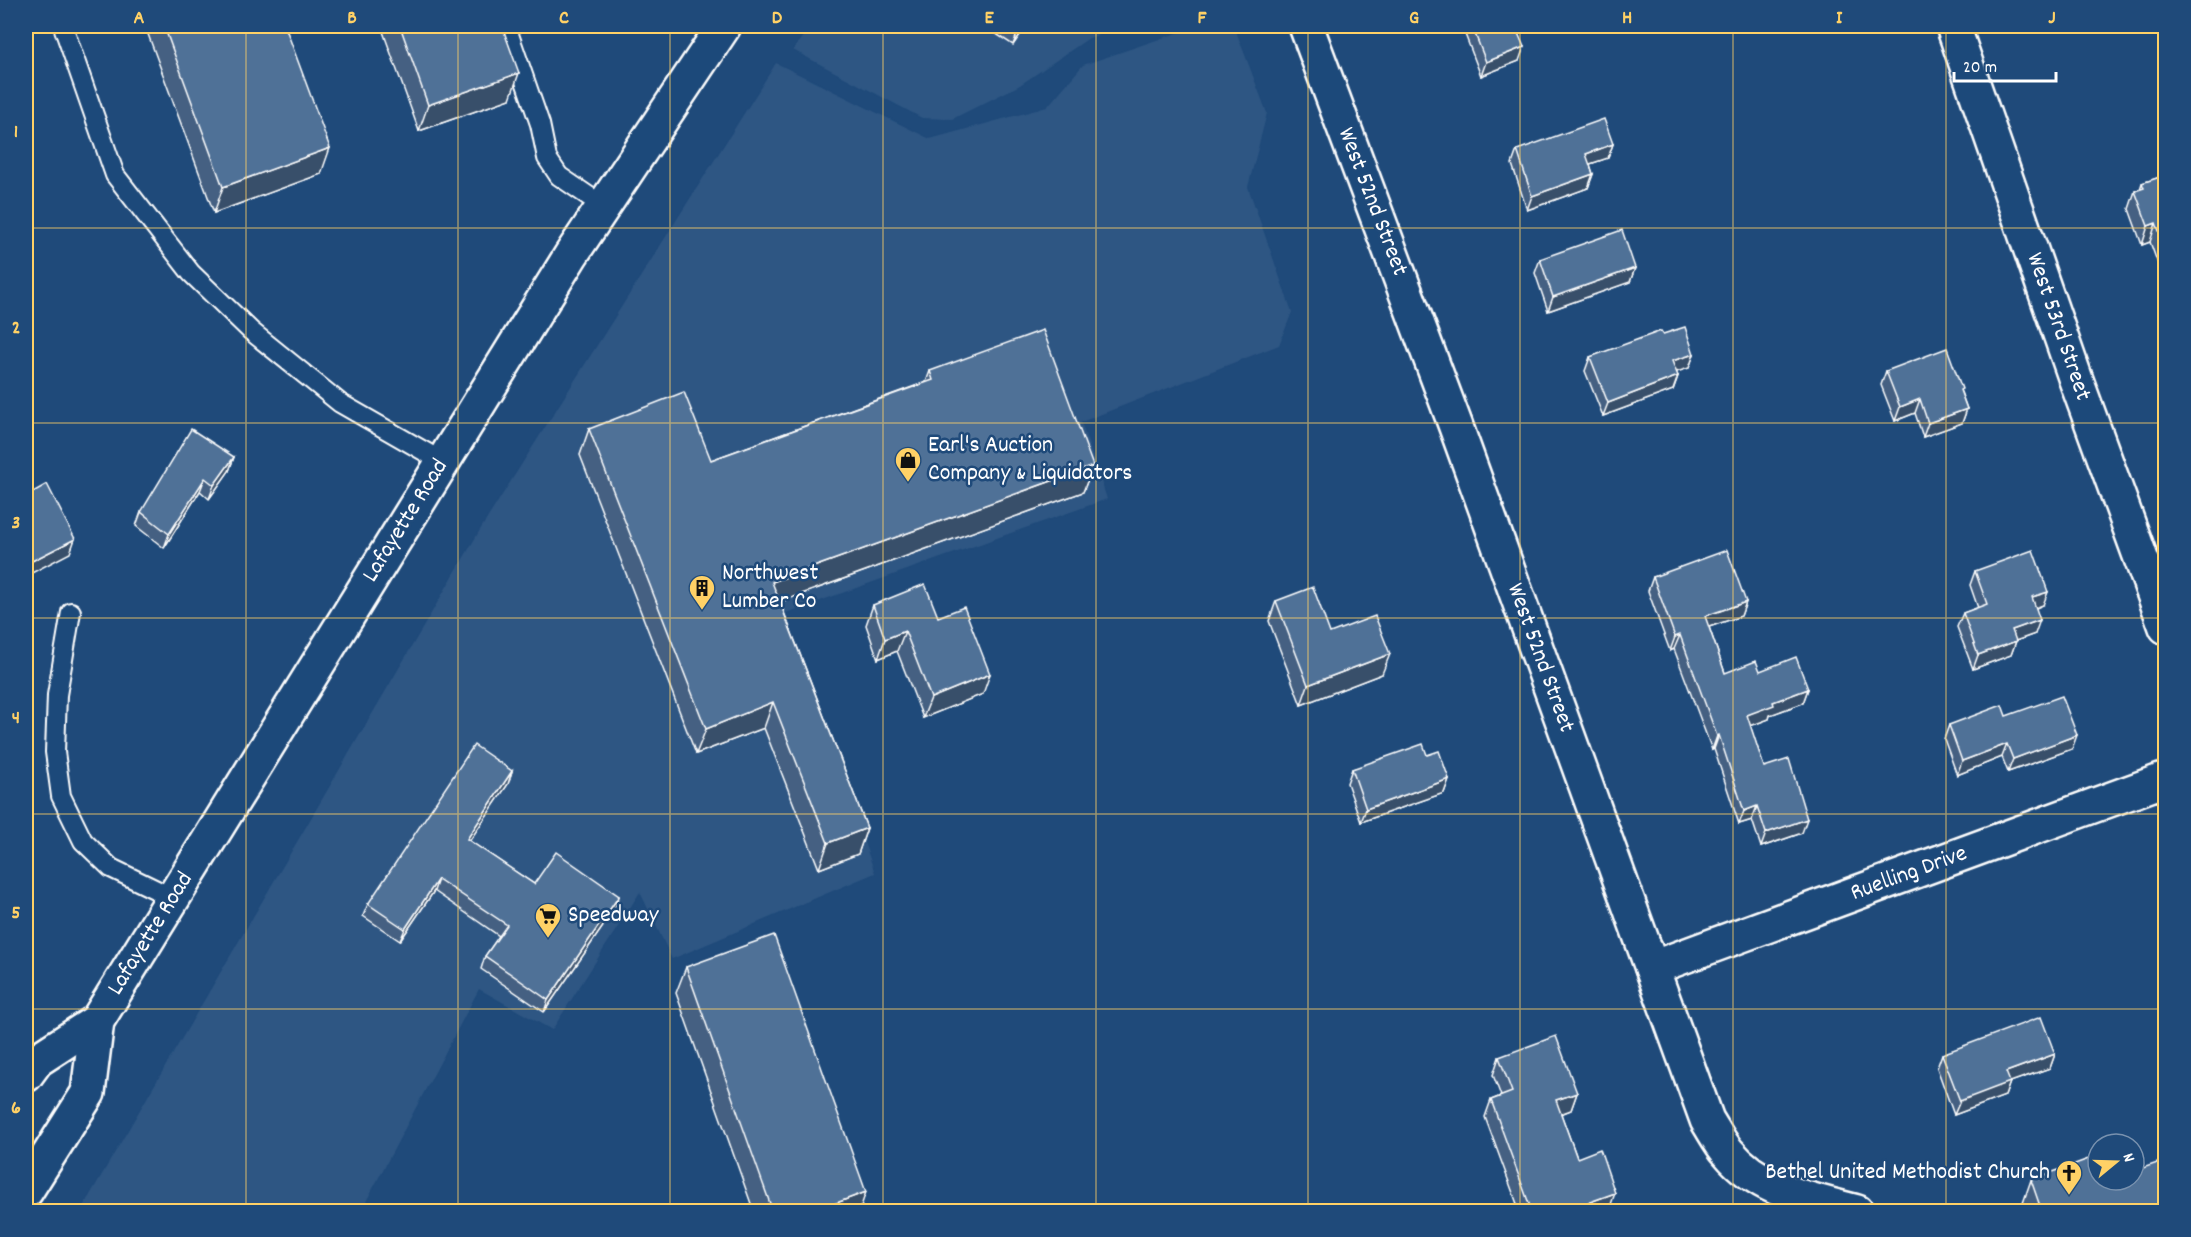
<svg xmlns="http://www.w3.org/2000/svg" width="2191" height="1237" font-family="Dekko,sans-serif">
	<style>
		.built { fill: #2e5683 }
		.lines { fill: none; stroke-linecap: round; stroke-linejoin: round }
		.lane-casing { stroke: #fff; stroke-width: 22 }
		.street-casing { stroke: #fff; stroke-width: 38 }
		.secondary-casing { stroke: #fff; stroke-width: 38 }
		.lane { stroke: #1f4a7a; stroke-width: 18 }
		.street { stroke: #1f4a7a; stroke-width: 33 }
		.secondary { stroke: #1f4a7a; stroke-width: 33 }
		.wall { fill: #456182; stroke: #fff; stroke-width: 1.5 }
		.shaded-wall { fill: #384f6a; stroke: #fff; stroke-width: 1.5 }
		.building { fill: #507197; stroke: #fff; stroke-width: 1.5 }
		.grid { fill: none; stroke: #ffd166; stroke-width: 1.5; stroke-opacity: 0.55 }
		.labels { text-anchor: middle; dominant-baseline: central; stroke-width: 5; stroke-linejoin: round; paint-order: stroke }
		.street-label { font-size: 24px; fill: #fff; stroke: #1f4a7a }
		.poi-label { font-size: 24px; fill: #fff; stroke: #1f4a7a; text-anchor: start }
		.neatline { fill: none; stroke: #ffd166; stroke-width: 2 }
		.grid-label { font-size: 20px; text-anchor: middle; font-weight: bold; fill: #ffd166 }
	</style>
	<rect width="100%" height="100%" fill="#1f4a7a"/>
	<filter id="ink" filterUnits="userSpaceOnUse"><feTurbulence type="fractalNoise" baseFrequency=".0167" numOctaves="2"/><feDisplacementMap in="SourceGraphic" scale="12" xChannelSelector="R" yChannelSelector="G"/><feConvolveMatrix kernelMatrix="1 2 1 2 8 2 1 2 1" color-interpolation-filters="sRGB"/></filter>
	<g filter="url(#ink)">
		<g class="built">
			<polygon points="810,26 1128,26 1089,38 1020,85 952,119 922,118 793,50"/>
			<polygon points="1198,26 1234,26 1267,113 1248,187 1292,312 1279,345 1081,422 1107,499 783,614 875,873 672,959 640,892 552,1030 479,989 361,1211 80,1212 480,530 776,63 930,139 1047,107 1083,65"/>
		</g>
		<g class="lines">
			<g class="lane-casing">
				<g id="lane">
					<polyline points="63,26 115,175 191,273 251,331 340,403 443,462"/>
					<polyline points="506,26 540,124 547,158 559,176 603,206"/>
					<polyline points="71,612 57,695 55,752 61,796 83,841 111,868 173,898"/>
				</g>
			</g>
			<g class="street-casing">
				<g id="street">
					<polyline points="1953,26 2076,380 2166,627"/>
					<polyline points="1652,968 2166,779"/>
				</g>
			</g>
			<g class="secondary-casing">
				<g id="secondary">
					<path d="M1306 26 1455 424 1707 1120C1714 1131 1720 1143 1728 1152 1761 1192 1810 1199 1857 1212"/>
					<polyline points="26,1075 37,1060 97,1021"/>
					<polyline points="26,1191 88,1093 97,1021 571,255 724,26"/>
				</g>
			</g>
			<use href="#lane" class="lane"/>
			<use href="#street" class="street"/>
			<use href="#secondary" class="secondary"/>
		</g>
		<g class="wall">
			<polygon points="145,26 285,26 321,174 214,213"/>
			<polygon points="381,26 502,26 510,99 419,131"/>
			<polygon points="984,26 1026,26 1013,45"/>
			<polygon points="1464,26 1515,26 1519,61 1481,76 1463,29"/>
			<polygon points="1613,144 1608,158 1590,164 1593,174 1588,188 1527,210 1512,164 1517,150"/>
			<polygon points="2166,175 2166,286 2150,242 2142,245 2129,209 2135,191 2140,189 2142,183"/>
			<polygon points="1540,259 1635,268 1630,282 1548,311 1535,273"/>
			<polygon points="1663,334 1694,354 1689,368 1676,372 1678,376 1673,390 1603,416 1585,371 1590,357"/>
			<polygon points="930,371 1093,466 1083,492 780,602 867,828 858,854 819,869 764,728 696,754 580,455 589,429 711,460 926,382"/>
			<polygon points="1886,371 1961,392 1967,409 1962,423 1923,437 1915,413 1895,421 1881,385"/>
			<polygon points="234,457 229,471 209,499 200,491 164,548 136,526 141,512"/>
			<polygon points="1975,571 2043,605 2036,608 2035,634 2016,641 2011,655 1973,669 1957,627 1963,613 1978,608 1970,585"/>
			<polygon points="1653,577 1746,602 1741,616 1709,627 1725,673 1760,671 1808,689 1803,703 1770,715 1769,719 1750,726 1764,767 1802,833 1761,847 1752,820 1739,824 1714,749 1712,750 1674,649 1670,651 1648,591"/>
			<polygon points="1276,601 1330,633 1382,674 1301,705 1269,621"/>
			<polygon points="873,605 938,617 983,694 923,718 897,651 878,659 866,625"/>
			<polygon points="2006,716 2072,749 2008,772 2002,757 1957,775 1944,739 1949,725"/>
			<polygon points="1427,755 1449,779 1444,793 1361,822 1347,783 1352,769"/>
			<polygon points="512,771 508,784 469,841 534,884 619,896 615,909 544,1012 481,969 485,956 499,936 434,891 400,941 363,916 368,904"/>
			<polygon points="686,967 859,1212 754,1212 676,993"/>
			<polygon points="1942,1054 2055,1054 2050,1068 2010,1082 2005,1096 1954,1115 1937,1068"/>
			<polygon points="1499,1057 1577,1093 1571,1110 1561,1114 1577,1158 1609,1210 1606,1212 1520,1212 1485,1117 1491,1100 1501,1096 1493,1075"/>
			<polygon points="2031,1180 2134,1180 2166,1212 2024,1212 2022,1206"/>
		</g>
		<g class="shaded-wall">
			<polygon points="1020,26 1026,26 1013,45"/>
			<polygon points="1524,47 1519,61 1481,76 1486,62"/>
			<polygon points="519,73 510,99 419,131 428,105"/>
			<polygon points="1613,144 1608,158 1581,167 1586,154"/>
			<polygon points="330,148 321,174 214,213 223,187"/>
			<polygon points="1593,174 1588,188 1527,210 1532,196"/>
			<polygon points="2156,223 2150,242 2142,245 2148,226"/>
			<polygon points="1635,268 1630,282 1548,311 1553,297"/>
			<polygon points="1694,354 1689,368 1667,375 1672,361"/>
			<polygon points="1678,376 1673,390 1603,416 1608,403"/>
			<polygon points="1920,399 1915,413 1895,421 1900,407"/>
			<polygon points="1967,409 1962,423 1923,437 1928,423"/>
			<polygon points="234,457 229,471 209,499 214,485"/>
			<polygon points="1093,466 1083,492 763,608 772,582"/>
			<polygon points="205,478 200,491 164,548 169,534"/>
			<polygon points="75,539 70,553 26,576 26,564"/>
			<polygon points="2048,592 2043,605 2027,611 2032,597"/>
			<polygon points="1746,602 1741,616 1700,630 1705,616"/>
			<polygon points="2040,620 2035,634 2007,644 2012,630"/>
			<polygon points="905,631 897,651 878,659 885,639"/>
			<polygon points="1680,635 1674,649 1670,651 1675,637"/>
			<polygon points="2016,641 2011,655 1973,669 1978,655"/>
			<polygon points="1390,654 1382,674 1301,705 1308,685"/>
			<polygon points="990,674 983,694 923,718 931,698"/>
			<polygon points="1808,689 1803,703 1770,715 1769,719 1742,729 1747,715 1773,702"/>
			<polygon points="773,702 764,728 696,754 706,729"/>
			<polygon points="1719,735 1714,749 1712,750 1717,736"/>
			<polygon points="2077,735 2072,749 2008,772 2013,759"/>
			<polygon points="2007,744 2002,757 1957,775 1962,761"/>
			<polygon points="512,771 508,784 462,852 467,839"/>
			<polygon points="1449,779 1444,793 1361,822 1366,809"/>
			<polygon points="1757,806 1752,820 1739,824 1744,811"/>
			<polygon points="1807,819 1802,833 1761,847 1766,833"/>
			<polygon points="867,828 858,854 819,869 828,843"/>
			<polygon points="438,879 434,891 400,941 405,929"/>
			<polygon points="619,896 615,909 544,1012 548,1000"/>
			<polygon points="2055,1054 2050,1068 2010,1082 2005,1096 1954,1115 1960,1101 2006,1072"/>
			<polygon points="1577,1093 1571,1110 1549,1118 1556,1100"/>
			<polygon points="866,1192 859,1212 812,1212"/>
			<polygon points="1615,1193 1609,1210 1606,1212 1562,1212"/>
		</g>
		<g class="building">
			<polygon points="164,26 285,26 330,148 223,187"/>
			<polygon points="400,26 502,26 519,73 428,105"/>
			<polygon points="1472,26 1515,26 1524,47 1486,62"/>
			<polygon points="1604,119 1613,144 1586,154 1593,174 1532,196 1517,150"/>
			<polygon points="2166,175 2166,249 2156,223 2148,226 2135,191 2144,188 2142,183"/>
			<polygon points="1622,230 1635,268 1553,297 1540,259"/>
			<polygon points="1685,327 1694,354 1672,361 1678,376 1608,403 1590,357 1661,331 1663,334"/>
			<polygon points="1043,330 1093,466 772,582 867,828 828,843 773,702 706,729 589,429 684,392 711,460 933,380 930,371"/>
			<polygon points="1947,348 1962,389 1960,390 1967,409 1928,423 1920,399 1900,407 1886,371"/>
			<polygon points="191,429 234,457 214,485 205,478 169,534 141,512"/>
			<polygon points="47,484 75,539 26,564 26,496"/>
			<polygon points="1727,550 1746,602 1705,616 1725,673 1756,661 1760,671 1796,657 1808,689 1773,702 1774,705 1747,715 1764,767 1789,759 1807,819 1766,833 1757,806 1744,811 1719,735 1717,736 1680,635 1675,637 1653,577"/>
			<polygon points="2033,550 2048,592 2032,597 2040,620 2012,630 2016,641 1978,655 1963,613 1987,604 1975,571"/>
			<polygon points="925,584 938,617 964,607 990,674 931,698 905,631 885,639 873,605"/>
			<polygon points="1313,587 1330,633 1375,616 1390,654 1308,685 1276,601"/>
			<polygon points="2062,696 2077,735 2013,759 2007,744 1962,761 1949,725 2002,705 2006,716"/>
			<polygon points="1423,744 1427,755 1439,751 1449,779 1366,809 1352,769"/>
			<polygon points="474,745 512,771 467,839 534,884 556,852 619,896 548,1000 485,956 507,925 438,879 405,929 368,904"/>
			<polygon points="774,935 866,1192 812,1212 773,1212 686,967"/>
			<polygon points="2041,1017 2055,1054 2006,1072 2010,1082 1960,1101 1942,1054"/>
			<polygon points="1556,1036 1577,1093 1556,1100 1577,1158 1600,1149 1615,1193 1562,1212 1532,1212 1491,1100 1512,1092 1499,1057"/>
			<polygon points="2094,1157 2098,1168 2098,1180 2134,1180 2134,1171 2166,1160 2166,1212 2042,1212 2031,1180"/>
			<polygon points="233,1209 239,1212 231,1212"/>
		</g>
	</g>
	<path class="grid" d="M246 26V1212M458 26V1212M670 26V1212M883 26V1212M1096 26V1212M1308 26V1212M1520 26V1212M1733 26V1212M1946 26V1212M26 228H2166M26 423H2166M26 618H2166M26 814H2166M26 1009H2166"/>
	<defs>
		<g id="shop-pin" transform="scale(1.35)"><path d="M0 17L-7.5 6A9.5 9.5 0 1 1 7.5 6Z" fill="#ffd166" stroke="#1f4a7a"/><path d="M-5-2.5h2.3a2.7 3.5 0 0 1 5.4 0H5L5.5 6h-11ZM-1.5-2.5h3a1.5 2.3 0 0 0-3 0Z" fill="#111"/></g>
		<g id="building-pin" transform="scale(1.35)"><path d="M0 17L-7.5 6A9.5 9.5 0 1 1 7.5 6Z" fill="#ffd166" stroke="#1f4a7a"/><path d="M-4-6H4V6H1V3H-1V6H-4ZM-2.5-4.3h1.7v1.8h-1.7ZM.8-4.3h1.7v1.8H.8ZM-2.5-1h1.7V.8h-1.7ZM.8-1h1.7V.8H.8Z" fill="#111"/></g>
		<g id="supermarket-pin" transform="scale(1.35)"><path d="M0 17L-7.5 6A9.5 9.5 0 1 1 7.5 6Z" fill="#ffd166" stroke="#1f4a7a"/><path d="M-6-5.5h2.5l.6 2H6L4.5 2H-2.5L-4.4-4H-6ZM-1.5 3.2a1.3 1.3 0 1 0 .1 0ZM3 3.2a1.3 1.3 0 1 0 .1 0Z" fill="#111"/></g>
		<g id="church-pin" transform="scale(1.35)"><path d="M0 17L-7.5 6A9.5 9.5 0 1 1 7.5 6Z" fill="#ffd166" stroke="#1f4a7a"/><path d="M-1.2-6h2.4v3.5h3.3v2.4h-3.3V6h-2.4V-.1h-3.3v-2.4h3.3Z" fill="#111"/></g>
	</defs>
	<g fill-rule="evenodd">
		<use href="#shop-pin" x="908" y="460"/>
		<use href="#building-pin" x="702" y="588"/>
		<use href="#supermarket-pin" x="548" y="916"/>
		<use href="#church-pin" x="2069" y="1173"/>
	</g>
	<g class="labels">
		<g class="street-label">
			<text transform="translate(1372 202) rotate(69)">West 52nd Street</text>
			<text transform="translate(2058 327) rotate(71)">West 53rd Street</text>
			<text transform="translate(406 521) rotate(-58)">Lafayette Road</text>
			<text transform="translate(1540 658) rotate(70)">West 52nd Street</text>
			<text transform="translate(1909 874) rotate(-20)">Ruelling Drive</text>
			<text transform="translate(151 934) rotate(-58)">Lafayette Road</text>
		</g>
		<g class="poi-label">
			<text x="928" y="446">Earl's Auction<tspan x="928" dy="28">Company &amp; Liquidators</tspan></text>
			<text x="722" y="574">Northwest<tspan x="722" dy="28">Lumber Co</tspan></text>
			<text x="568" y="916">Speedway</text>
			<text x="2050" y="1173" text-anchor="end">Bethel United Methodist Church</text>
		</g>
	</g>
	<rect width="2191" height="1237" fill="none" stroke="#1f4a7a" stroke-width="66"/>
	<g transform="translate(2116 1162) rotate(71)"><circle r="28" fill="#1f4a7a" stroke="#7992af" stroke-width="1.5"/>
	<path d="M0-4.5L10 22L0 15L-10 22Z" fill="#ffd166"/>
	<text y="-9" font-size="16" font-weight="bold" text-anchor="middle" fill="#ffffff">N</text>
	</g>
	<path d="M1954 72v9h102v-9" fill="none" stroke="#ffffff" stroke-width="3"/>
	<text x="1963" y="72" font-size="18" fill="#ffffff" stroke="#1f4a7a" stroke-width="4.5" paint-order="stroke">20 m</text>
	<rect x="33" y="33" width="2125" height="1171" class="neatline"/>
	<g class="grid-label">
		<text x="139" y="23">A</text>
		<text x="352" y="23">B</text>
		<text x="564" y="23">C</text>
		<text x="777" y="23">D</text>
		<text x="989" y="23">E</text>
		<text x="1202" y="23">F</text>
		<text x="1414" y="23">G</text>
		<text x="1627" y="23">H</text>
		<text x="1839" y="23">I</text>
		<text x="2052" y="23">J</text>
		<text x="16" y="137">1</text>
		<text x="16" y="333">2</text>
		<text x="16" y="528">3</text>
		<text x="16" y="723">4</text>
		<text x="16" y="918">5</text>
		<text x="16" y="1113">6</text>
	</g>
</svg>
